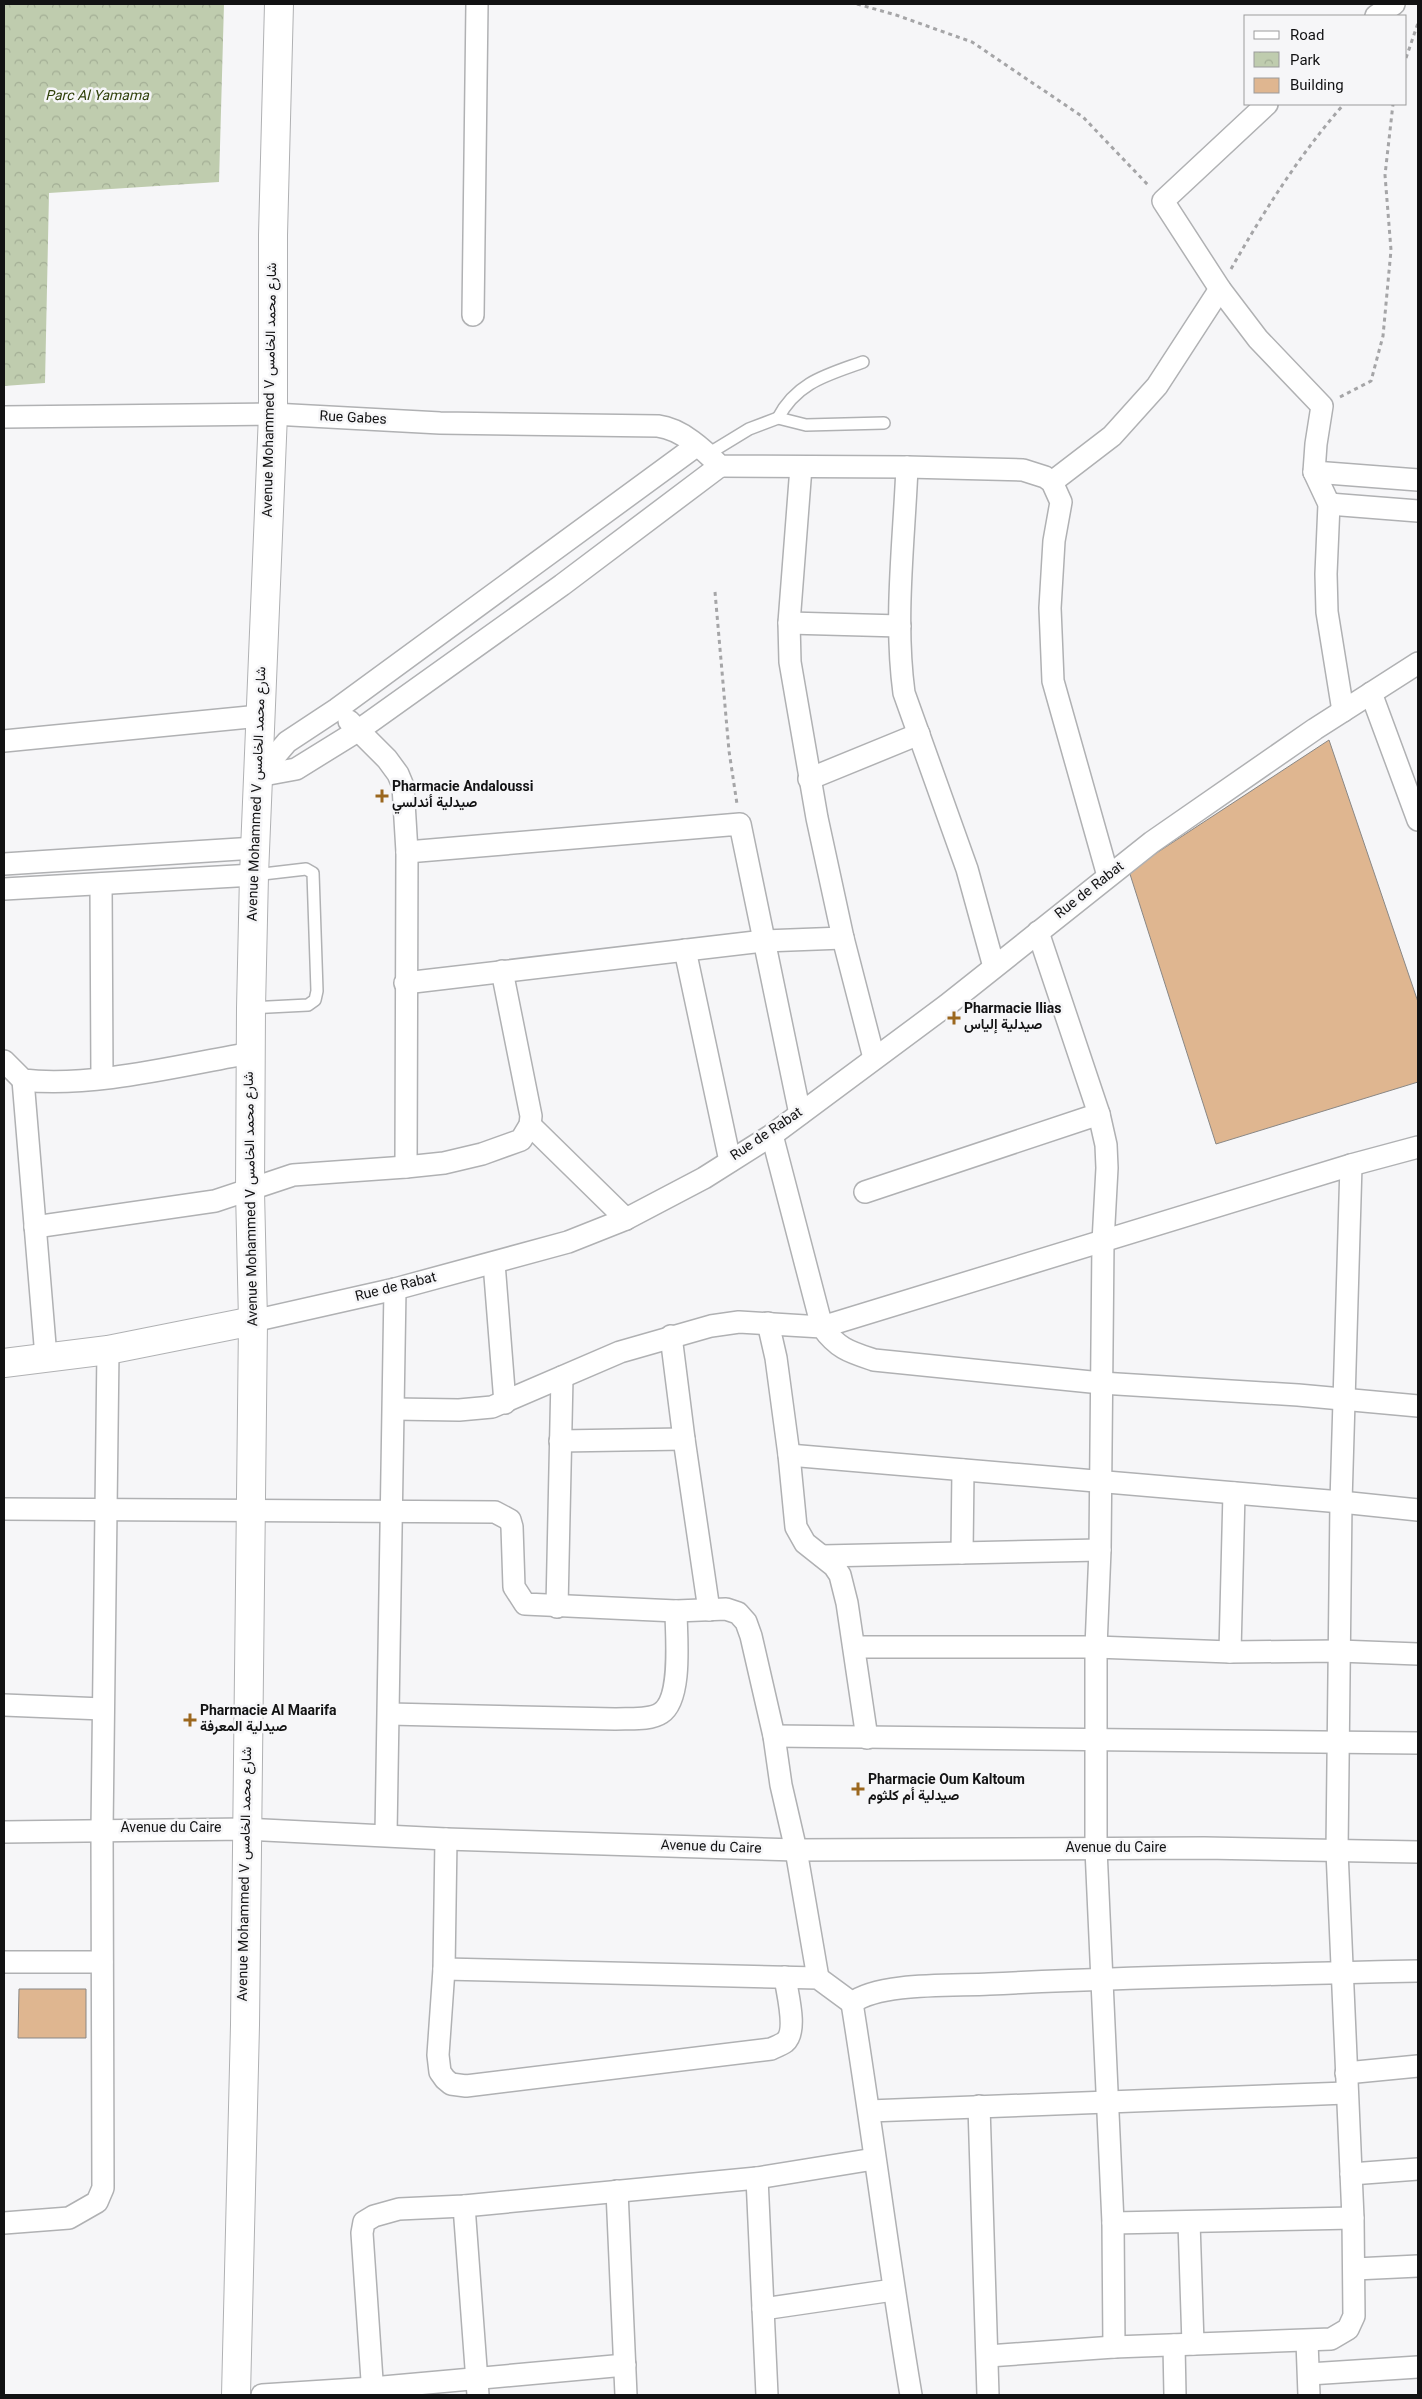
<svg xmlns="http://www.w3.org/2000/svg" width="1422" height="2399" font-family="Georgia,Vazirmatn,serif">
	<style>
		.park { fill: url(#park-crowns) }
		.building { fill: #dfb690; stroke: #898785 }
		.lines { fill: none; stroke-linecap: round; stroke-linejoin: round }
		.lane-casing { stroke: #b0b1b3; stroke-width: 14 }
		.street-casing { stroke: #b0b1b3; stroke-width: 24 }
		.secondary-casing { stroke: #b0b1b3; stroke-width: 30 }
		.path { stroke: #a5a5a7; stroke-width: 3; stroke-dasharray: 4 4; stroke-linecap: butt }
		.lane { stroke: #fff; stroke-width: 11 }
		.street { stroke: #fff; stroke-width: 21 }
		.secondary { stroke: #fff; stroke-width: 28 }
		.poi-dot { fill: #9b671e; stroke: #f6f6f8; stroke-width: 2 }
		.labels { text-anchor: middle; dominant-baseline: central; stroke-width: 5; stroke-linejoin: round; paint-order: stroke }
		.park-label { font-size: 14px; font-style: italic; fill: #30410a; stroke: #f6f6f8 }
		.street-label { font-size: 14px; fill: #121213; stroke: #f6f6f8 }
		.poi-label { font-size: 14px; font-weight: bold; fill: #121213; stroke: #f6f6f8; text-anchor: start }
	</style>
	<defs>
		<pattern id="park-crowns" width="20" height="18" patternUnits="userSpaceOnUse" patternTransform="scale(1.25)"><rect width="20" height="18" fill="#bfccae"/><path d="M2 6a3 3 0 1 1 6 0M12 15a3 3 0 1 1 6 0" fill="none" stroke="#a3ae95"/></pattern>
	</defs>
	<rect width="100%" height="100%" fill="#f6f6f8"/>
	<polygon class="park" points="4,4 224,4 219,182 49,193 45,383 4,386"/>
	<g class="building">
		<polygon points="1329,740 1418,1002 1418,1082 1216,1144 1129,871"/>
		<polygon points="19,1989 86,1989 86,2038 18,2038"/>
	</g>
	<g class="lines">
		<g class="lane-casing">
			<g id="lane">
				<path d="M778 418C797 382 827 375 863 362"/>
				<polyline points="708,454 749,429 778,418 806,425 884,423"/>
				<polyline points="251,1008 308,1005 315,1000 317,991 313,873 306,869 254,875"/>
			</g>
		</g>
		<g class="street-casing">
			<g id="street">
				<polyline points="1376,16 1394,4"/>
				<polyline points="1267,104 1163,201 1220,289 1258,339 1322,406 1316,444 1314,472 1329,504 1326,574 1327,612 1343,711"/>
				<polyline points="473,315 477,4"/>
				<path d="M4 417 273 414 440 423 658 426C682 429 704 450 720 466L907 467 1023 470 1045 477 1052 482 1061 502 1054 541 1050 608 1053 681 1108 876"/>
				<polyline points="801,467 789,623 790,662 817,818 843,938 874,1058"/>
				<path d="M907 467C904 541 894 619 904 693L967 869 994 967"/>
				<polyline points="1314,472 1418,480"/>
				<polyline points="1052,482 1112,436 1157,386 1220,289"/>
				<polyline points="1329,504 1418,511"/>
				<polyline points="789,623 900,626"/>
				<polyline points="1371,693 1418,820"/>
				<polyline points="349,721 387,759 398,774 403,786 407,852 406,1167"/>
				<polyline points="4,741 260,716"/>
				<polyline points="258,776 296,769 359,730 562,585 720,466"/>
				<polyline points="258,776 287,742 337,709 696,446"/>
				<polyline points="809,779 919,734"/>
				<polyline points="407,852 740,824 800,1114"/>
				<polyline points="4,864 255,848"/>
				<polyline points="101,884 102,1078"/>
				<polyline points="4,889 254,875"/>
				<polyline points="1038,932 1099,1114 1106,1145 1107,1168 1103,1242 1100,1550 1096,1647 1096,1849 1113,2223 1114,2347"/>
				<polyline points="685,950 730,1161"/>
				<polyline points="405,983 764,941 843,938"/>
				<path d="M4 1061 23 1080C93 1088 181 1065 251 1053"/>
				<polyline points="23,1080 46,1357"/>
				<polyline points="530,1125 626,1219"/>
				<polyline points="772,1135 822,1327 1351,1165 1418,1147"/>
				<polyline points="865,1192 1099,1114"/>
				<polyline points="35,1227 215,1201 293,1175 406,1167 444,1163 482,1154 521,1140 530,1125 531,1116 502,971"/>
				<polyline points="494,1263 505,1403"/>
				<polyline points="253,1321 395,1289 568,1242 626,1219 704,1178 772,1135 947,1005 1152,842 1315,729 1418,663"/>
				<polyline points="768,1323 776,1358 789,1455 796,1527 805,1543 834,1566 840,1575 847,1603 867,1738"/>
				<polyline points="671,1336 684,1439 709,1610"/>
				<path d="M394 1409 459 1410 492 1407 620 1352 711 1326 739 1322 822 1327C838 1349 850 1352 874 1360L1101 1383 1298 1395 1418 1406"/>
				<polyline points="560,1441 684,1439"/>
				<polyline points="789,1455 1341,1502 1418,1510"/>
				<polyline points="4,1509 495,1512 510,1520 512,1527 514,1587 525,1604 676,1611 726,1609 738,1613 746,1622 751,1636 774,1736 781,1785 796,1850 818,1978"/>
				<polyline points="962,1553 963,1470"/>
				<polyline points="822,1556 1100,1550"/>
				<polyline points="557,1607 562,1377"/>
				<polyline points="854,1647 1096,1647 1230,1652 1339,1651 1418,1654"/>
				<polyline points="1230,1652 1234,1493"/>
				<polyline points="4,1705 103,1709"/>
				<path d="M389 1714 615 1719C629 1718 649 1721 661 1713 683 1699 676 1634 676 1611"/>
				<polyline points="774,1736 1418,1743"/>
				<polyline points="4,1832 246,1829 446,1839 796,1850 1204,1848 1418,1852"/>
				<polyline points="386,1834 395,1289"/>
				<path d="M446 1839 444 1969 438 2055 440 2072 445 2079 451 2084 466 2086 771 2049C775 2047 781 2045 785 2042 798 2031 787 1993 785 1977"/>
				<polyline points="4,1962 102,1962"/>
				<path d="M444 1969 818 1978 852 2003C879 1982 954 1986 989 1984 1132 1977 1275 1974 1418 1971"/>
				<path d="M852 2003C873 2134 889 2265 911 2395"/>
				<polyline points="1346,2073 1418,2066"/>
				<polyline points="979,2106 988,2395"/>
				<polyline points="869,2111 1346,2093"/>
				<polyline points="1351,2174 1418,2169"/>
				<polyline points="757,2178 767,2395"/>
				<polyline points="617,2191 626,2395"/>
				<polyline points="464,2206 478,2395"/>
				<polyline points="1189,2222 1193,2344"/>
				<polyline points="4,2223 69,2218 97,2202 103,2188 102,1830 108,1350"/>
				<polyline points="1113,2223 1353,2218"/>
				<polyline points="1355,2269 1418,2266"/>
				<polyline points="763,2309 893,2290"/>
				<polyline points="1307,2341 1309,2395"/>
				<polyline points="1174,2345 1175,2395"/>
				<polyline points="988,2356 1114,2347 1331,2339 1348,2329 1354,2316 1353,2218 1337,1851 1341,1502 1351,1165"/>
				<polyline points="1309,2374 1418,2367"/>
				<polyline points="262,2395 372,2388 625,2365"/>
				<polyline points="373,2395 362,2233 364,2222 374,2216 399,2209 464,2206 757,2178 874,2159"/>
			</g>
		</g>
		<g class="secondary-casing">
			<g id="secondary">
				<polyline points="4,1363 108,1350 253,1321"/>
				<polyline points="236,2395 245,2025 253,1321 250,1191 251,1008 254,875 273,414 273,235 279,4"/>
			</g>
		</g>
		<g class="path">
			<polyline points="857,4 896,15 972,42 1083,117 1149,186"/>
			<polyline points="1406,58 1418,23"/>
			<path d="M1231 269C1264 211 1300 154 1344 104"/>
			<polyline points="1340,397 1371,381 1383,336 1391,250 1385,175 1393,104"/>
			<polyline points="715,592 729,751 737,804"/>
		</g>
		<use href="#lane" class="lane"/>
		<use href="#street" class="street"/>
		<use href="#secondary" class="secondary"/>
	</g>
	<g class="poi-dot">
		<path d="M379.5 788.5h5v5h5v5h-5v5h-5v-5h-5v-5h5z"/>
		<path d="M951.5 1010.5h5v5h5v5h-5v5h-5v-5h-5v-5h5z"/>
		<path d="M187.5 1712.5h5v5h5v5h-5v5h-5v-5h-5v-5h5z"/>
		<path d="M855.5 1781.5h5v5h5v5h-5v5h-5v-5h-5v-5h5z"/>
	</g>
	<g class="labels">
		<g class="park-label">
			<text x="97" y="97">Parc Al Yamama</text>
		</g>
		<g class="street-label">
			<text transform="translate(271 390) rotate(-89)">Avenue Mohammed V شارع محمد الخامس</text>
			<text transform="translate(353 419) rotate(3)">Rue Gabes</text>
			<text transform="translate(258 794) rotate(-88)">Avenue Mohammed V شارع محمد الخامس</text>
			<text transform="translate(1090 891) rotate(-38)">Rue de Rabat</text>
			<text transform="translate(767 1135) rotate(-34)">Rue de Rabat</text>
			<text transform="translate(252 1199) rotate(-91)">Avenue Mohammed V شارع محمد الخامس</text>
			<text transform="translate(396 1288) rotate(-14)">Rue de Rabat</text>
			<text x="171" y="1829">Avenue du Caire</text>
			<text transform="translate(711 1848) rotate(2)">Avenue du Caire</text>
			<text x="1116" y="1849">Avenue du Caire</text>
			<text transform="translate(246 1874) rotate(-89)">Avenue Mohammed V شارع محمد الخامس</text>
		</g>
		<g class="poi-label">
			<text x="392" y="788">Pharmacie Andaloussi<tspan x="392" dy="16">صيدلية أندلسي</tspan></text>
			<text x="964" y="1010">Pharmacie Ilias<tspan x="964" dy="16">صيدلية إلياس</tspan></text>
			<text x="200" y="1712">Pharmacie Al Maarifa<tspan x="200" dy="16">صيدلية المعرفة</tspan></text>
			<text x="868" y="1781">Pharmacie Oum Kaltoum<tspan x="868" dy="16">صيدلية أم كلثوم</tspan></text>
		</g>
	</g>
	<rect width="1422" height="2399" fill="none" stroke="#121213" stroke-width="10"/>
	<rect x="1244" y="15" width="162" height="90" fill="#f6f6f8" stroke="#9b9b9c"/>
	<rect x="1254" y="31" width="25" height="8" fill="#ffffff" stroke="#9b9b9c"/>
	<text x="1290" y="40" font-size="15" fill="#121213">Road</text>
	<rect x="1254" y="52" width="25" height="15" fill="url(#park-crowns)" stroke="#9b9b9c"/>
	<text x="1290" y="65" font-size="15" fill="#121213">Park</text>
	<rect x="1254" y="78" width="25" height="15" fill="#dfb690" stroke="#9b9b9c"/>
	<text x="1290" y="90" font-size="15" fill="#121213">Building</text>
</svg>
